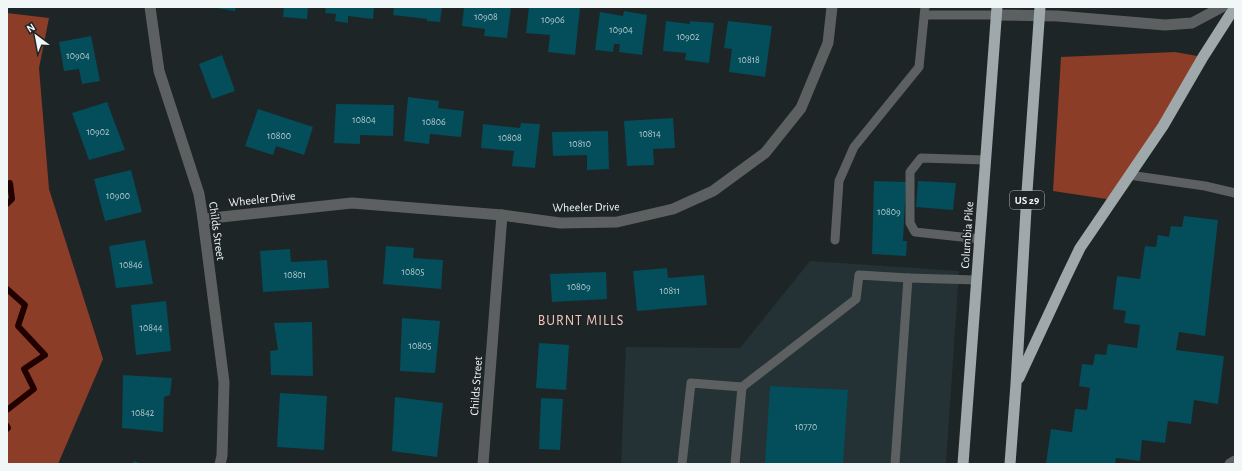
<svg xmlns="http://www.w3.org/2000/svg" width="1242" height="471" font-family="'Alegreya Sans',sans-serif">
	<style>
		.built { fill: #243236 }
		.forest { fill: #8b3d27 }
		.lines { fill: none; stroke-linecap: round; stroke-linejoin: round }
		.stream { stroke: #210000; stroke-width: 6 }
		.building { fill: #044d5a }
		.service { stroke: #5c6060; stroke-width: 9 }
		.minor { stroke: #5c6060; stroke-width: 11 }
		.tertiary { stroke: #5c6060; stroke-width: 11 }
		.trunk { stroke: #9fa8aa; stroke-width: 11 }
		.labels { text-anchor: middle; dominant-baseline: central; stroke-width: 3.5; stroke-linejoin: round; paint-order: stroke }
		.number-label { font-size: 10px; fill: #b6ccd0 }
		.shield { fill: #1e2527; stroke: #b2b7b9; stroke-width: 1 }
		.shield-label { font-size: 11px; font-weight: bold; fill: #f1f6f7 }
		.street-label { font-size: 12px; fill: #f1f6f7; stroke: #1e2527 }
		.quarter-label { font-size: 14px; letter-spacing: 1px; fill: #f6c5b7; stroke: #1e2527 }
	</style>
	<rect width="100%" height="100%" fill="#1e2527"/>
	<polygon class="built" points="810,261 959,271 946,464 621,464 626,347 740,348"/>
	<g class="forest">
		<polygon points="7,13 49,18 39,68 49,189 103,359 58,464 7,464"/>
		<polygon points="1175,52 1203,57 1113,200 1053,191 1061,57"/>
	</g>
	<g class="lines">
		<g class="stream">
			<polyline points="7,204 12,199 10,183"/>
			<polyline points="7,289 25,305 18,326 45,355 24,369 34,389 7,410"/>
			<polyline points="7,426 8,428 7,429"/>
		</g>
	</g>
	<g class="building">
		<polygon points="210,7 236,7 235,11"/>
		<polygon points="284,7 308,7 307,19 283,17"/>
		<polygon points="326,7 374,7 373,19 348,16 348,23 335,21 336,14 325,13"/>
		<polygon points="394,7 442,7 440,22 427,21 427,19 393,15"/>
		<polygon points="464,7 511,7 507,38 484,36 485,29 462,26"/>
		<polygon points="529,7 580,8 575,55 548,52 550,35 526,33"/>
		<polygon points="624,11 647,15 642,55 619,52 620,44 614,44 613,52 595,50 600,12 623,16"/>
		<polygon points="666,21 690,24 690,21 714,23 709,63 685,60 686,53 663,51"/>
		<polygon points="728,21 772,26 765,77 729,72 732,49 724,48"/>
		<polygon points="91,36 100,81 82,84 79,69 64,71 59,42"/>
		<polygon points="222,55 235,91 212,99 199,64"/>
		<polygon points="408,97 439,101 438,108 464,111 461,137 430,134 429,144 404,141"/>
		<polygon points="107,102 125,150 89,160 72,113"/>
		<polygon points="336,104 394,105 393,136 360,135 360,144 334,143"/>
		<polygon points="258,109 313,127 304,155 276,146 273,155 245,146"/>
		<polygon points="673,118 675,148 653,149 654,165 627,166 624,121"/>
		<polygon points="521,123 540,124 535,168 512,166 514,151 481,148 483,124 520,128"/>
		<polygon points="608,131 609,169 587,170 587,155 553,156 552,132"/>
		<polygon points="131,170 142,212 105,221 94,179"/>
		<polygon points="874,181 906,182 903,241 907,241 906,256 872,254"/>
		<polygon points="918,181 956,183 953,210 916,207"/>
		<polygon points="1184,216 1218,220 1205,336 1179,332 1176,350 1224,356 1218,404 1194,400 1191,424 1168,421 1165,443 1142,440 1140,461 1116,458 1115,464 1082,463 1082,464 1046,464 1051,429 1072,432 1075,409 1087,410 1090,388 1079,386 1082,364 1093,365 1095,354 1106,355 1108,344 1137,348 1140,325 1124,323 1126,311 1113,309 1117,276 1140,279 1145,246 1156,247 1158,235 1169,237 1171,226 1182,227"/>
		<polygon points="145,240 153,284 116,288 109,246"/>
		<polygon points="386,246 414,248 413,258 443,260 441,289 383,284"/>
		<polygon points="290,249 291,262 327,260 329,288 263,292 260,251"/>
		<polygon points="667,268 668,278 704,275 707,305 637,311 633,271"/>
		<polygon points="606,272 607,299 552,302 550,274"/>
		<polygon points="166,301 171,351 136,355 131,305"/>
		<polygon points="402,318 440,321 435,373 400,371"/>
		<polygon points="312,322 313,376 271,375 270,351 278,350 274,323"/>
		<polygon points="539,343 569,345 566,390 536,388"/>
		<polygon points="123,375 172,378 170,395 164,397 163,432 122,428"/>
		<polygon points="770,386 848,390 843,464 765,464"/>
		<polygon points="280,393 327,396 324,450 277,447"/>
		<polygon points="395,397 443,403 437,457 392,451"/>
		<polygon points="541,398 563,399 560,450 539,449"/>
		<polygon points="134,461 142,464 133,464"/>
	</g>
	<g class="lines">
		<g class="service">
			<polyline points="925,15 996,15"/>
			<polyline points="1129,175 1205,186 1235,193"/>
			<polyline points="980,239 915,232 910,223 910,172 921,158 986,160"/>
			<polyline points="835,240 839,181 854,147 919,67 925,7"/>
			<polyline points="908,278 977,280"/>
			<polyline points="742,387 856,299 859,275 908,278 895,464"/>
			<polyline points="682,464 691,383 742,387 735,464"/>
		</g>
		<g class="minor">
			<polyline points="150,7 159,71 199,194 203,219 224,382 222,456 220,464"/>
			<polyline points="203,219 352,203 502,215 560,223 617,222 673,209 713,191 765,153 801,108 828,43 832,7"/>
			<polyline points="483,464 502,215"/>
			<polyline points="1230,464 1235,461"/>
		</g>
		<polyline class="tertiary" points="996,15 1058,16 1165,25 1192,23 1222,7"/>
		<g class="trunk">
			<polyline points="1019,378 1066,277 1080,248 1163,126 1203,57 1235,7"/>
			<polyline points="963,464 997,7"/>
			<polyline points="1010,464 1016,384 1027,192 1040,7"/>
		</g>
	</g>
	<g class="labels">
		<g class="number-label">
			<text x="486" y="17">10908</text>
			<text x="553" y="20">10906</text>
			<text x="621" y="30">10904</text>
			<text x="688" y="37">10902</text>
			<text x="78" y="56">10904</text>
			<text x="749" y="60">10818</text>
			<text x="364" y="120">10804</text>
			<text x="434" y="122">10806</text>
			<text x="98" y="132">10902</text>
			<text x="650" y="134">10814</text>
			<text x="279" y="136">10800</text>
			<text x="510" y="138">10808</text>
			<text x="580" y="144">10810</text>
			<text x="118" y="196">10900</text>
			<text x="889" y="212">10809</text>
			<text x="131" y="265">10846</text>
			<text x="413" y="272">10805</text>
			<text x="295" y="275">10801</text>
			<text x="579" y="287">10809</text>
			<text x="670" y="291">10811</text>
			<text x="151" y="328">10844</text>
			<text x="420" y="346">10805</text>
			<text x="143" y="413">10842</text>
			<text x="806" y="427">10770</text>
		</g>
		<rect class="shield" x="1010" y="191" width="34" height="18" rx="3"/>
		<g class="shield-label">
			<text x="1027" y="200">US 29</text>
		</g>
		<g class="street-label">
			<text transform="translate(262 199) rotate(-6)">Wheeler Drive</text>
			<text transform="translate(586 207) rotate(-1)">Wheeler Drive</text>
			<text transform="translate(217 231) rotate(82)">Childs Street</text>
			<text transform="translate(967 235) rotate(-86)">Columbia Pike</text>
			<text transform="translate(476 386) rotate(-86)">Childs Street</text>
		</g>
		<g class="quarter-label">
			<text x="581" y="321">BURNT MILLS</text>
		</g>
	</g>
	<rect width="1242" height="471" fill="none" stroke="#f1f6f7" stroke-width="16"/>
	<g transform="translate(36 36) rotate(328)" stroke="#1e2527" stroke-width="3" paint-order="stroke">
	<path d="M0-3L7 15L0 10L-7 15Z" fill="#f1f6f7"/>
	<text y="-6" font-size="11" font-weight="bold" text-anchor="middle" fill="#f1f6f7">N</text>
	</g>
</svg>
